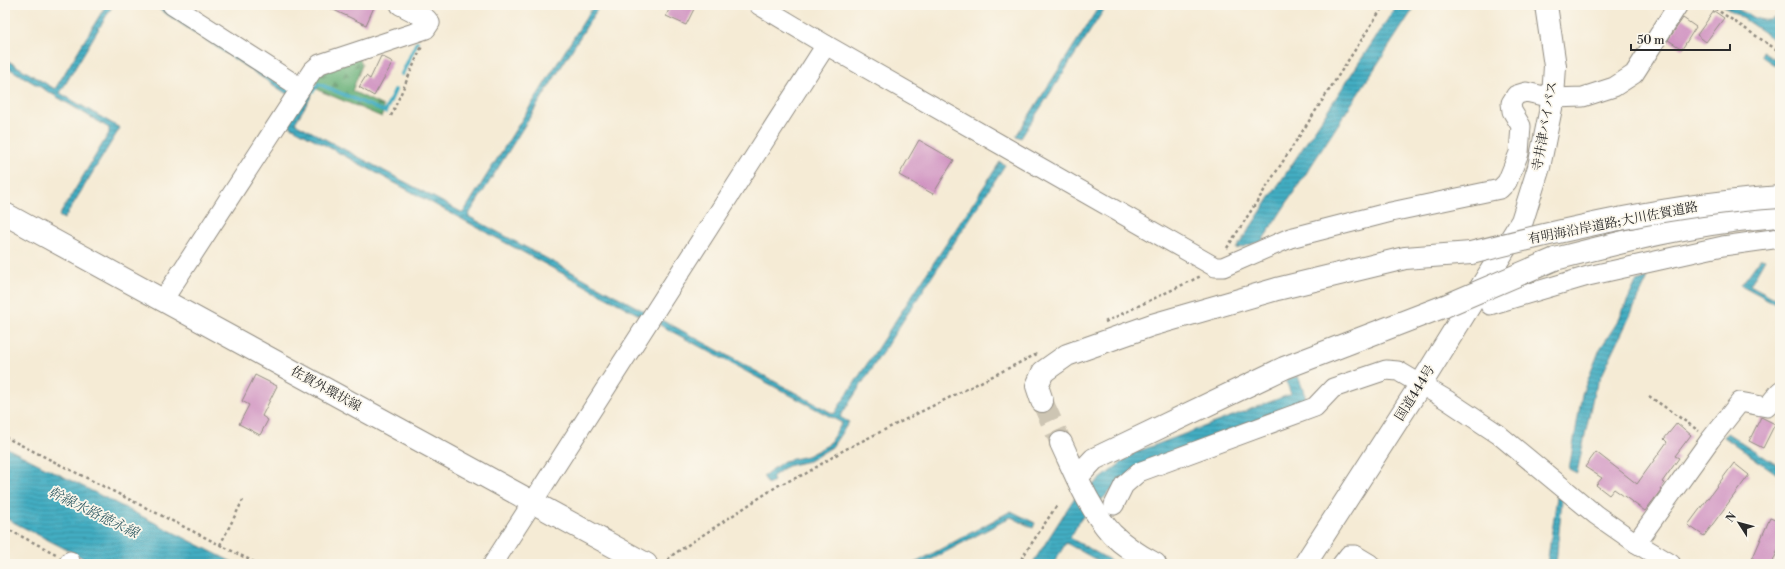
<svg xmlns="http://www.w3.org/2000/svg" width="1785" height="569" font-family="'Libre Bodoni','Noto Serif JP',serif">
	<style>
		.forest { fill: url(#forest-firs); stroke: #4a6e52 }
		.water { fill: url(#water-rules); stroke: #376c76 }
		.lines { fill: none; stroke-linecap: round; stroke-linejoin: round }
		.stream { stroke: #43adc2; stroke-width: 4 }
		.building { fill: #d195c2 }
		.highway-tunnel { stroke: #cdc5b3; stroke-width: 22; stroke-dasharray: 22 11; stroke-linecap: butt }
		.minor-casing { stroke: #908b80; stroke-width: 21 }
		.major-casing { stroke: #908b80; stroke-width: 24 }
		.highway-casing { stroke: #908b80; stroke-width: 24 }
		.path { stroke: #908b80; stroke-width: 2.5; stroke-dasharray: 3 3; stroke-linecap: butt }
		.minor { stroke: #fff; stroke-width: 19 }
		.major { stroke: #fff; stroke-width: 22 }
		.highway { stroke: #fff; stroke-width: 22 }
		.highway-bridge-casing { stroke: #908b80; stroke-width: 24; stroke-linecap: butt }
		.highway-bridge { stroke: #fff; stroke-width: 22 }
		.labels { text-anchor: middle; dominant-baseline: central; stroke-width: 3.5; stroke-linejoin: round; paint-order: stroke }
		.street-label { font-size: 13px; fill: #2b2b2b; stroke: #fbf7ec }
		.water-label { font-size: 14px; font-style: italic; fill: #355f67; stroke: #fbf7ec }
	</style>
	<defs>
		<pattern id="forest-firs" width="22" height="20" patternUnits="userSpaceOnUse"><rect width="22" height="20" fill="#68b078"/><path d="M5 1l3.5 6h-7zM16 11l3.5 6h-7z" fill="#568f63"/></pattern>
		<pattern id="water-rules" width="6" height="5" patternUnits="userSpaceOnUse"><rect width="6" height="5" fill="#43adc2"/><path d="M0 2.5h6" fill="none" stroke="#388d9e"/></pattern>
	</defs>
	<rect width="100%" height="100%" fill="#fbf7ec"/>
	<filter id="ink" filterUnits="userSpaceOnUse"><feTurbulence type="fractalNoise" baseFrequency=".025" numOctaves="2"/><feDisplacementMap in="SourceGraphic" scale="8" xChannelSelector="R" yChannelSelector="G"/><feConvolveMatrix kernelMatrix="1 2 1 2 8 2 1 2 1" color-interpolation-filters="sRGB"/></filter>
	<filter id="wash" filterUnits="userSpaceOnUse"><feTurbulence type="fractalNoise" baseFrequency=".012" numOctaves="4" result="noise"/><feDisplacementMap in="SourceGraphic" scale="16" xChannelSelector="R" yChannelSelector="G"/><feGaussianBlur stdDeviation="0.9" result="paint"/><feColorMatrix in="noise" values="0 0 0 0 0 0 0 0 0 0 0 0 0 0 0 0 0 1.4 0 .05"/><feComposite in="paint" operator="in"/></filter>
	<g filter="url(#wash)">
		<rect width="100%" height="100%" fill="#f5ebd5"/>
		<polygon class="forest" points="359,57 362,65 352,91 383,106 382,117 318,90 315,76"/>
		<g class="water">
			<polygon points="106,5 113,5 60,93 120,128 64,219 59,216 109,133 109,128 5,66 5,59 55,89"/>
			<polygon points="153,5 161,5 293,92 290,96"/>
			<polygon points="594,5 600,5 468,216 646,312 643,317 293,128 286,123 306,92 312,95 295,123 463,213"/>
			<polygon points="1100,5 1107,5 1021,138 1016,136"/>
			<polygon points="1397,5 1416,5 1262,241 1236,249"/>
			<path d="M1723 5C1741 5 1764 33 1780 13V32L1775 40Z"/>
			<polygon points="1762,51 1780,62 1780,69 1761,56"/>
			<polygon points="1000,162 1005,165 840,417 849,422 832,447 809,461 787,466 772,477 774,481 768,484 763,476 784,461 807,456 828,445 842,423 656,323 659,318 834,414"/>
			<polygon points="1761,258 1765,259 1750,285 1780,301 1780,306 1741,285"/>
			<polygon points="1648,278 1594,392 1577,473 1569,469 1582,394 1600,349 1618,321 1636,282"/>
			<polygon points="1298,376 1307,401 1113,489 1081,519 1070,538 1117,564 1104,564 1066,543 1053,564 1032,564 1073,500 1134,453 1291,394 1286,381"/>
			<polygon points="1727,433 1780,467 1780,476 1724,437"/>
			<polygon points="5,447 236,564 95,564 5,518"/>
			<polygon points="1557,497 1562,500 1556,564 1547,564"/>
			<polygon points="1011,511 1035,523 1033,528 1011,517 923,564 913,564"/>
		</g>
		<g class="lines">
			<g class="stream">
				<polyline points="402,74 417,42"/>
				<polyline points="309,94 319,84 385,112 395,90"/>
			</g>
		</g>
		<g id="blocks">
			<g class="building">
				<polygon points="323,5 375,5 366,25"/>
				<polygon points="671,5 696,5 686,25 666,16"/>
				<polygon points="1714,11 1724,18 1706,42 1697,35"/>
				<polygon points="1683,18 1696,27 1682,49 1668,40"/>
				<polygon points="381,56 393,62 374,96 359,87 366,76 370,79"/>
				<polygon points="919,140 954,160 933,194 899,175"/>
				<polygon points="255,375 277,386 262,416 268,420 260,435 239,424 249,405 242,401"/>
				<polygon points="1761,417 1775,424 1763,448 1749,441"/>
				<polygon points="1677,423 1691,435 1675,456 1679,458 1662,482 1664,483 1660,489 1661,490 1645,511 1614,489 1609,495 1596,485 1602,478 1585,467 1596,452 1637,484 1667,442 1664,439"/>
				<polygon points="1734,463 1749,475 1704,536 1688,525"/>
				<polygon points="1770,518 1780,522 1780,545 1772,564 1750,564"/>
			</g>
		</g>
	</g>
	<g filter="url(#ink)">
		<use href="#blocks" fill-opacity="0" stroke="#908b80" stroke-width="1"/>
		<g class="lines">
			<polyline class="highway-tunnel" points="1042,401 1061,443"/>
			<g class="minor-casing">
				<g id="minor">
					<polyline points="172,5 301,88"/>
					<polyline points="759,5 826,45 1215,267 1223,267 1290,238 1391,212 1500,189 1507,182 1519,153 1521,126 1512,111 1511,103 1516,95 1526,92 1553,98 1583,97 1614,87 1634,74 1678,5"/>
					<polyline points="163,300 312,71 320,64 426,29 430,23 427,19 400,5"/>
					<polyline points="1490,305 1588,276 1723,246 1780,238"/>
					<polyline points="1114,505 1124,485 1139,472 1315,407 1333,388 1386,370 1398,371 1447,400 1498,434 1596,515 1636,543 1671,564"/>
					<polyline points="1636,543 1710,440 1740,402 1767,407 1780,391"/>
					<polyline points="68,564 70,561"/>
					<polyline points="493,564 826,45"/>
					<polyline points="1342,564 1349,555 1355,555 1370,564"/>
				</g>
			</g>
			<g class="major-casing">
				<polyline id="major" points="5,214 646,564"/>
			</g>
			<g class="highway-casing">
				<g id="highway">
					<path d="M1555 259C1629 240 1704 221 1780 216"/>
					<polyline points="1042,401 1037,386 1043,372 1067,355 1152,325 1277,289 1405,258 1471,253"/>
					<path d="M1061 443C1076 475 1089 509 1112 534 1124 546 1140 556 1155 564"/>
					<polyline points="1077,477 1094,459 1284,368 1445,306"/>
					<polyline points="1305,564 1421,384 1522,221 1539,167 1553,98 1555,66 1546,5"/>
				</g>
			</g>
			<g class="path">
				<polyline points="1710,5 1780,52"/>
				<polyline points="391,116 422,46"/>
				<polyline points="1227,248 1384,5"/>
				<polyline points="1105,322 1201,276"/>
				<polyline points="1649,396 1699,431"/>
				<polyline points="5,437 258,564"/>
				<polyline points="5,528 56,554"/>
				<polyline points="220,545 243,500"/>
				<polyline points="664,564 671,556 779,485 805,474 844,450 1037,354"/>
				<polyline points="1018,564 1057,505"/>
			</g>
			<use href="#minor" class="minor"/>
			<use href="#major" class="major"/>
			<use href="#highway" class="highway"/>
			<g class="highway-bridge-casing">
				<g id="highway-bridge">
					<path d="M1471 253C1573 227 1675 204 1780 197"/>
					<polyline points="1445,306 1555,259"/>
				</g>
			</g>
			<use href="#highway-bridge" class="highway-bridge"/>
		</g>
	</g>
	<g class="labels">
		<g class="street-label">
			<text transform="translate(1545 126) rotate(-80)">寺井津バイパス</text>
			<text transform="translate(1613 223) rotate(-11)">有明海沿岸道路;大川佐賀道路</text>
			<text transform="translate(326 389) rotate(29)">佐賀外環状線</text>
			<text transform="translate(1415 393) rotate(-58)">国道444号</text>
		</g>
		<g class="water-label">
			<text transform="translate(93 513) rotate(26)">幹線水路徳永線</text>
		</g>
	</g>
	<rect width="1785" height="569" fill="none" stroke="#fbf7ec" stroke-width="20"/>
	<g transform="translate(1739 523) rotate(306)" stroke="#fbf7ec" stroke-width="3" paint-order="stroke">
	<path d="M0-3L7 15L0 10L-7 15Z" fill="#2b2b2b"/>
	<text y="-6" font-size="11" font-weight="bold" text-anchor="middle" fill="#2b2b2b">N</text>
	</g>
	<path d="M1631 44v6h99v-6" fill="none" stroke="#2b2b2b" stroke-width="2"/>
	<text x="1637" y="44" font-size="12" fill="#2b2b2b" stroke="#fbf7ec" stroke-width="3" paint-order="stroke">50 m</text>
</svg>
